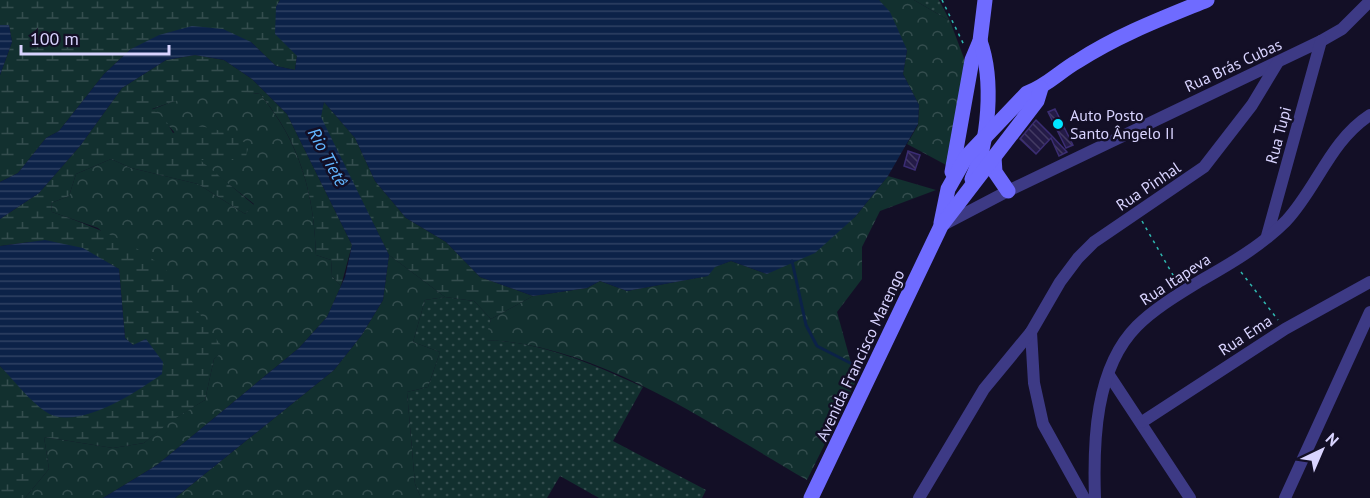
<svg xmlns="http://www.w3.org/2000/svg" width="1370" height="498" font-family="'PT Sans',sans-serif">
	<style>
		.grass { fill: url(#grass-dots) }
		.forest { fill: url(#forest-crowns) }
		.wetland { fill: url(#wetland-marsh) }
		.water { fill: url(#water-rules) }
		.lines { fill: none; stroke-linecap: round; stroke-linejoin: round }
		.stream { stroke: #0c2248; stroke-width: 3 }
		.building { fill: url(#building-back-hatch); stroke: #3b2d73; stroke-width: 1.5 }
		.path { stroke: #2fb8b0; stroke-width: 1.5; stroke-dasharray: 3 4.5; stroke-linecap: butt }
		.minor { stroke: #3d3a85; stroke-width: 12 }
		.secondary { stroke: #6f6bff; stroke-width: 15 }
		.poi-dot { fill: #00e5ff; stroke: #130f26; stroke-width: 2 }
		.labels { text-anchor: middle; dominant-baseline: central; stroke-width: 5; stroke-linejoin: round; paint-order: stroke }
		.street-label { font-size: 16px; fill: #d9d4ff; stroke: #130f26 }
		.poi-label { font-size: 16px; fill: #d9d4ff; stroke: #130f26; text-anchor: start }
		.water-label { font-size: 18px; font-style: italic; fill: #62b6ff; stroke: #130f26 }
	</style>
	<defs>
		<pattern id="grass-dots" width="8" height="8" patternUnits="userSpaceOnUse" patternTransform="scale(1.5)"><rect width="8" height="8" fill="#12302f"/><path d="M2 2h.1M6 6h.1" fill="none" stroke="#344d4e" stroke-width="1.8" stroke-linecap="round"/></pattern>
		<pattern id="forest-crowns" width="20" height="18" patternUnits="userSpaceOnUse" patternTransform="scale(1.5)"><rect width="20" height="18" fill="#12302f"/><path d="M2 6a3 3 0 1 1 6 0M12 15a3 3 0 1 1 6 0" fill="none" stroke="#344d4e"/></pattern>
		<pattern id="wetland-marsh" width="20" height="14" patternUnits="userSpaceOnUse" patternTransform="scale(1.5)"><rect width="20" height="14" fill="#12302f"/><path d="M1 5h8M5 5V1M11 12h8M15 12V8" fill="none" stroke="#344d4e"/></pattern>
		<pattern id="water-rules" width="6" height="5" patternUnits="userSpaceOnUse" patternTransform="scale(1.5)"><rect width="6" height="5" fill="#0c2248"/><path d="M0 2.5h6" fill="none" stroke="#2f4163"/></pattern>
		<pattern id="building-back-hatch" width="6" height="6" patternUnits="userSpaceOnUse" patternTransform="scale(1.5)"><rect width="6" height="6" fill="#241b47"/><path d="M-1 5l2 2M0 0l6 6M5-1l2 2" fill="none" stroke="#433b63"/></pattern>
	</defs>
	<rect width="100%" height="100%" fill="#130f26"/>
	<g class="grass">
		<polygon points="914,0 939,0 950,21"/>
		<path d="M445 297 474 301 491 319 486 340C543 342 592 364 643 387L613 441 706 490 702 498H599L560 476 547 498H421L415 484 407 392 428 387 440 352 413 342 425 300Z"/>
	</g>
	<g class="forest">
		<polygon points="879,0 914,0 950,21 965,61 948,166 907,144 918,125 919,105 903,74 907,50"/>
		<path d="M231 90 260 94C300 143 314 193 316 255L331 260 332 276 341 286 327 317 299 348 157 465 103 498H25L49 469 44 437 113 448 144 443 170 421 205 400 214 359 224 350 98 228 52 212 51 203 69 196 76 174 111 159 131 168 198 184 245 214 254 204C236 190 217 175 199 160 182 144 170 123 151 110L187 96Z"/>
		<path d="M888 176 936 190 880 211 862 247V279L837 312 856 381 807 480C711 425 598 344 485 340L491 319 533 296 587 288 600 281 627 291 707 276 714 267 731 261 767 274 855 217Z"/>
		<polygon points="389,255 445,297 425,300 413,342 440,352 428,387 407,392 415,484 421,498 175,498 334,370 361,336 383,300"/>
	</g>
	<g class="wetland">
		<polygon points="0,0 280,0 276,7 297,56 295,70 276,66 251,42 131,49 104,74 59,131 46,138 18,173 0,182 0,75 12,42 9,25 0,25"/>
		<path d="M195 55 224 60 252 79 287 114 352 245 341 286 332 276 331 260 316 255C314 193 300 142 260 94 219 89 190 95 152 109L165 119 173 133C200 118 225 132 249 145L245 160H200L254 205 245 214 198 184 131 168 111 159 76 174 69 196 51 203 52 212C100 229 155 249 186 292 199 311 209 332 225 350L214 359 205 400 171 421 144 443 113 448 44 437 49 469 25 498H0V366L37 403 133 345 125 338 119 269C72 242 54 237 0 246V219L39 193 80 146 122 88 166 60Z"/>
		<polygon points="324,102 355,138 375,181 406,218 446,242 480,277 533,296 491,319 474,301 445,297 389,255 320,117"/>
	</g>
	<g class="water">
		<polygon points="280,0 879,0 890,12 907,50 903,74 919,105 918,124 888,176 855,217 815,253 767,274 731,261 715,267 708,276 627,291 600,281 587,288 533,296 480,277 446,242 406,218 375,181 355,138 324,102 321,117 389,255 383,300 361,336 334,370 175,498 103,498 157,465 299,348 327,317 345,277 352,245 287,114 252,79 224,60 195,55 166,60 122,88 80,146 39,193 0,219 0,182 18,173 46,138 59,131 104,74 131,49 159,35 192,26 223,29 251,42 276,66 295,70 297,56 275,34 276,7"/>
		<polygon points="0,25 9,25 12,42 0,75"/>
		<path d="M45 240 83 248 119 269 125 338 133 345 146 339 163 362 162 374C138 391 87 425 55 416 38 412 13 379 0 366V246Z"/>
	</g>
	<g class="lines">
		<polyline class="stream" points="792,261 806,325 817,346 858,367"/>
	</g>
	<g class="building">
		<polygon points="1055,109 1073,145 1066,148 1048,112"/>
		<polygon points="1036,120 1050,134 1067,152 1059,156 1051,138 1036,154 1020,139"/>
		<polygon points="908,151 920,155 915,170 904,166"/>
	</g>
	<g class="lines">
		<g class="path">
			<polyline points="942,0 964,45"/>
			<polyline points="1142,221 1177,282"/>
			<polyline points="1241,272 1278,320"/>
		</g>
		<g class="minor">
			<polyline points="943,225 1008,191 1321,41 1342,29 1370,1"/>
			<polyline points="1267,236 1321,41"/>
			<polyline points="1031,332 1034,383 1043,424 1084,498"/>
			<polyline points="1109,375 1190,498"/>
			<polyline points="1142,422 1285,329 1370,282"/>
			<polyline points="919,498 984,389 1031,332 1060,282 1078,258 1094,242 1204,167 1252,105 1278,62"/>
			<path d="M1095 498C1093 442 1095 368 1137 326 1155 308 1179 294 1200 281 1230 264 1261 246 1286 221 1317 188 1330 141 1370 115"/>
			<polyline points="1285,498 1370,312"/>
		</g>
		<g class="secondary">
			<polyline points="994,157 995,172 1008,191"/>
			<polyline points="952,172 972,60 980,41 985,0"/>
			<path d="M972 179C989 142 994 80 980 41"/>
			<path d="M941 223 948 189 966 157 1027 93C1047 86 1060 71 1078 61 1118 35 1163 18 1207 0"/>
			<polyline points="811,498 941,226 1037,101 1041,88"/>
		</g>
	</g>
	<circle class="poi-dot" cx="1058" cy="124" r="6"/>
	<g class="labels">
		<g class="street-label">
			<text transform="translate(1233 65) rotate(-25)">Rua Brás Cubas</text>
			<text transform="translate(1278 135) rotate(-75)">Rua Tupi</text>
			<text transform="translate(1148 186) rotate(-34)">Rua Pinhal</text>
			<text transform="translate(1175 279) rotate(-33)">Rua Itapeva</text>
			<text transform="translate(1245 335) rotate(-33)">Rua Ema</text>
			<text transform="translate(860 355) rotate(-65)">Avenida Francisco Marengo</text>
		</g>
		<g class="poi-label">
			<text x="1070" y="115">Auto Posto<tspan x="1070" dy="18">Santo Ângelo II</tspan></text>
		</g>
		<g class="water-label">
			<text transform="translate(328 157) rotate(62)">Rio Tietê</text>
		</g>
	</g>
	<g transform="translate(1322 450) rotate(44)" stroke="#130f26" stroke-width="4.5" paint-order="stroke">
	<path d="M0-4.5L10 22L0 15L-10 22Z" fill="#d9d4ff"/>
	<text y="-9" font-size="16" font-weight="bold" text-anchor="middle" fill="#d9d4ff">N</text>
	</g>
	<path d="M21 45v9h148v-9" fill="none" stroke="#d9d4ff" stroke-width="3"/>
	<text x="30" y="45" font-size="18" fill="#d9d4ff" stroke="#130f26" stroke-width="4.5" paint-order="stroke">100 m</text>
</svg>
